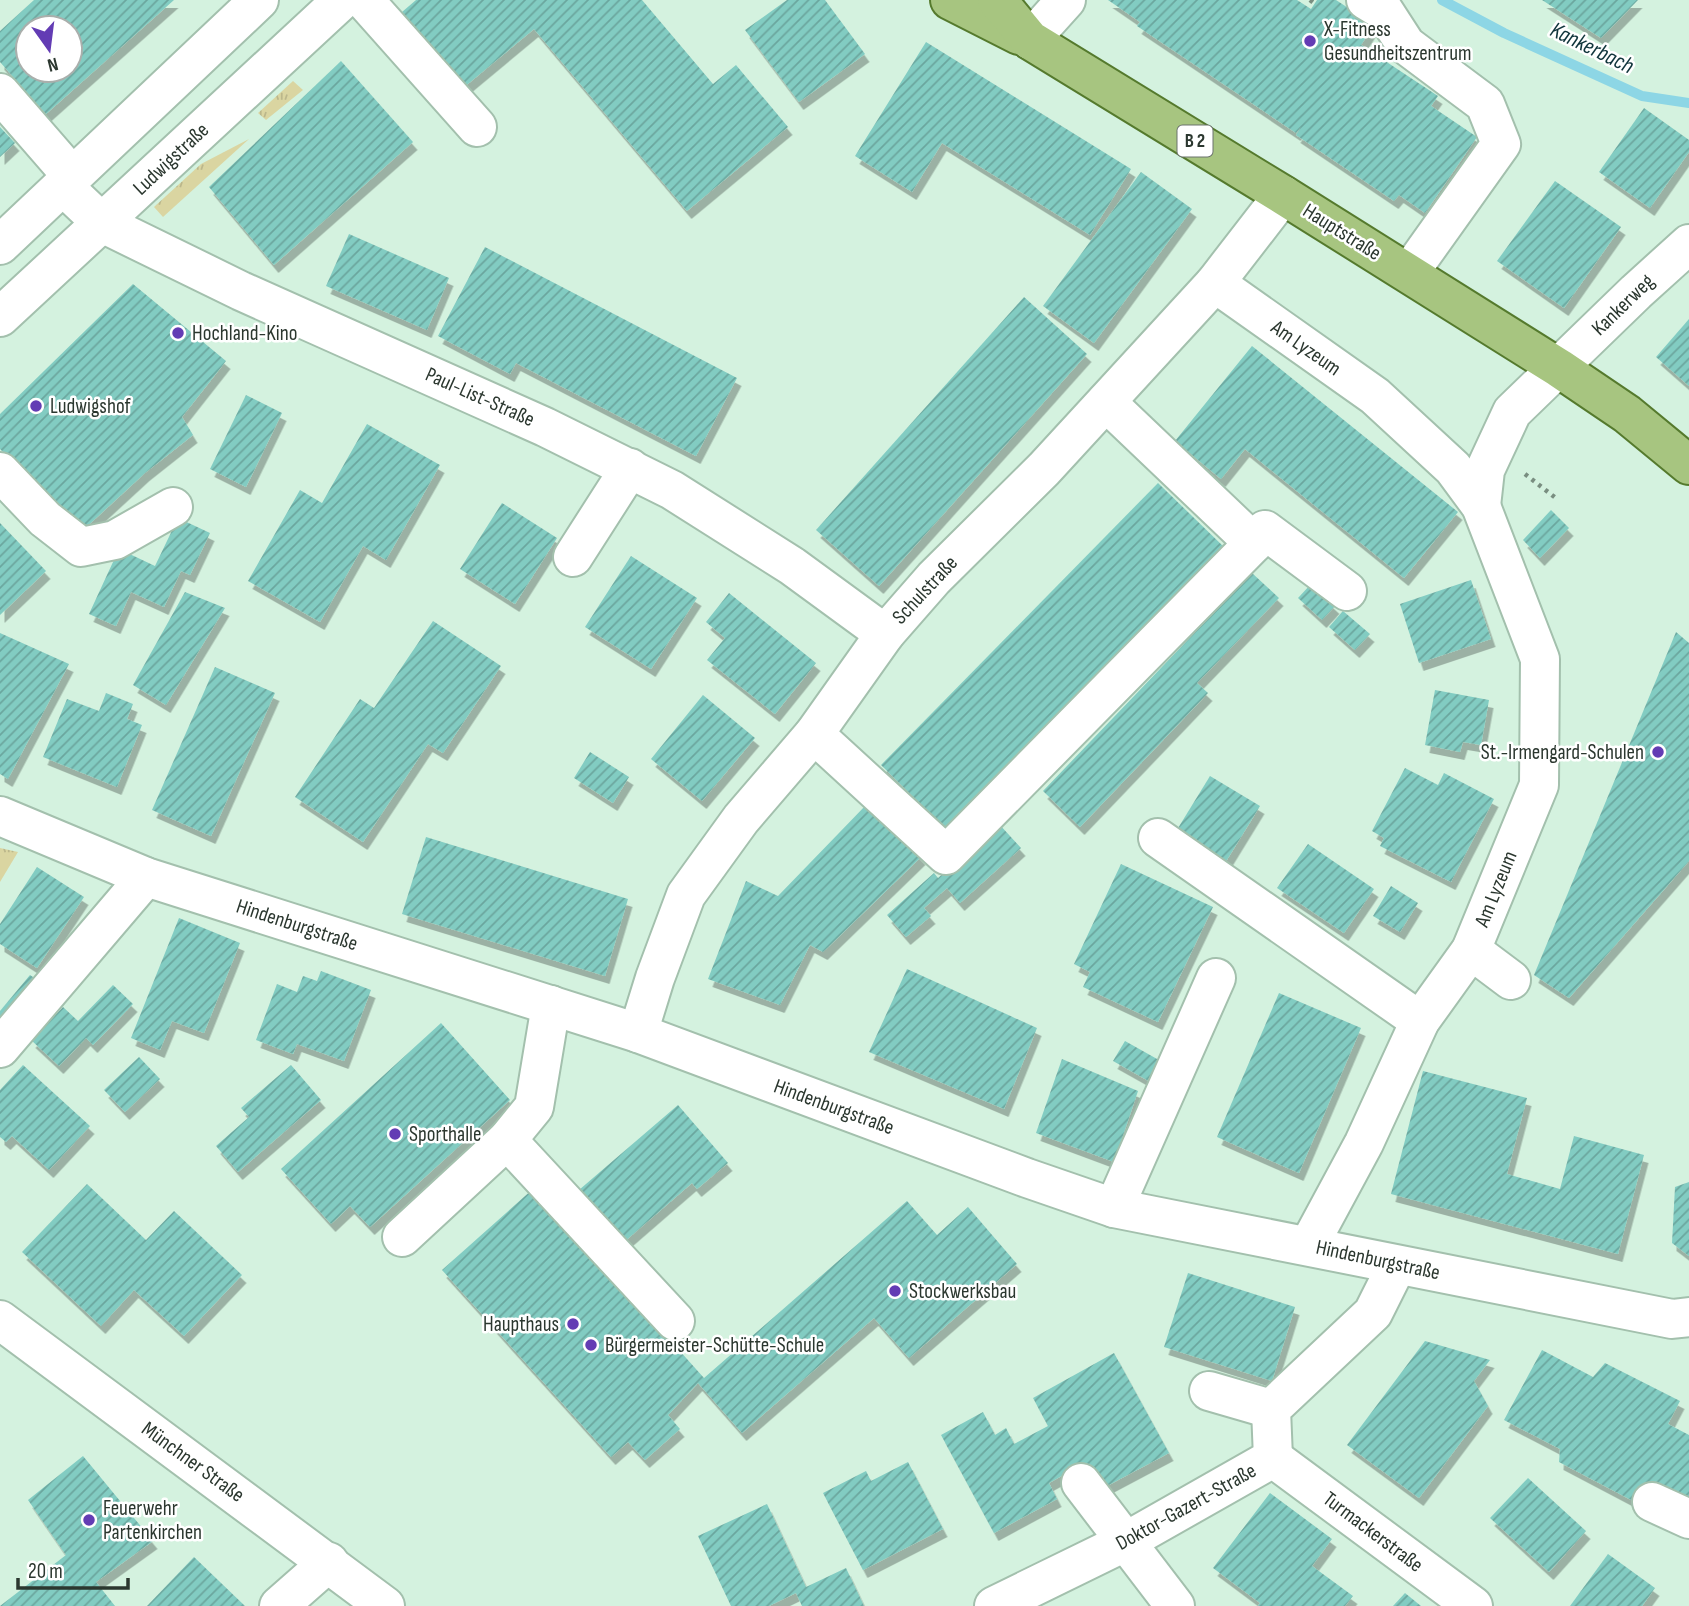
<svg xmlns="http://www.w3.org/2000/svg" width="1689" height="1606" font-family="'Sofia Sans Condensed',sans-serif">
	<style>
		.grass { fill: url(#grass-tufts) }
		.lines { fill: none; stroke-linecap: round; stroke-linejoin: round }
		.stream { stroke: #8dd6e5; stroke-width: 10 }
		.building { fill: url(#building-hatch); fill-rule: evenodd; filter: url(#shadow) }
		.minor-casing { stroke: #a3c0ad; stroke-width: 42 }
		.major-casing { stroke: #557a2d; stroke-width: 42 }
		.path { stroke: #798e80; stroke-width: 4.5; stroke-dasharray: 3.5 5; stroke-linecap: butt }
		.minor { stroke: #fff; stroke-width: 38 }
		.major { stroke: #a7c580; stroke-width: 38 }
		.poi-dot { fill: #633cb4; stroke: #fff; stroke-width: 2.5 }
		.labels { text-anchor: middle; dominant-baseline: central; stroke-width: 5; stroke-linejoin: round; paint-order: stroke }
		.shield { fill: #fff; stroke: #6b736d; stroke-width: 2 }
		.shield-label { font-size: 19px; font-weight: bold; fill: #2b372f }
		.poi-label { font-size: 21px; fill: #2b372f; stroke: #fff; text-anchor: start }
		.street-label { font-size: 21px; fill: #2b372f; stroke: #fff }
		.water-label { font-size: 23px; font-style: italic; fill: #11353c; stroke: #fff }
	</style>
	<defs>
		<pattern id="grass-tufts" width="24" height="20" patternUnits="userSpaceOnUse" patternTransform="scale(1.75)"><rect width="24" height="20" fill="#dad5a1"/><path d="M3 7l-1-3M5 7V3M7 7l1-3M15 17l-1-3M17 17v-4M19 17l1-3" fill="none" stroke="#bbb78b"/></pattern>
		<pattern id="building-hatch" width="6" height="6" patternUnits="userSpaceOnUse" patternTransform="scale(1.75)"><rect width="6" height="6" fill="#82ccc2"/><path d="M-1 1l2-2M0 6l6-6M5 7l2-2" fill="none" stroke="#6ba69e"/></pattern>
		<filter id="shadow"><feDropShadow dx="4.5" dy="8" stdDeviation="0" flood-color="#0004"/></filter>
	</defs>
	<rect width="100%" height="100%" fill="#d4f2df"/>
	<g class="grass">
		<polygon points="293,81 303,90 266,120 258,113"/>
		<polygon points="249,139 163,217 154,207 201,164"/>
		<polygon points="0,848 18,852 0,882"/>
	</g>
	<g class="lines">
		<polyline class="stream" points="1442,0 1504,33 1642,96 1689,103"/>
	</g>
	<g class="building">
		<path d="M34 0H174L46 114 0 62V31ZM28 28H70V70H28Z"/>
		<polygon points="416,0 642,0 713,84 736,65 788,127 687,211 534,29 457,93 395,18"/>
		<polygon points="787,0 825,0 865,54 799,102 745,30"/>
		<polygon points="1108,0 1297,0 1311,9 1317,0 1336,0 1374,25 1361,45 1438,96 1431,106 1477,137 1425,213 1399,195 1394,201 1296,135 1301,127 1296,133 1137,26 1140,22"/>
		<polygon points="1542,0 1638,0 1601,38"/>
		<polygon points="926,42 1131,169 1090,235 942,143 912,192 855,156"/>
		<polygon points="341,61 413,142 274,265 209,187"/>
		<polygon points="1644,108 1689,140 1689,152 1650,208 1599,172"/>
		<polygon points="0,127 15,143 0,157"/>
		<polygon points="1141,172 1192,209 1094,343 1043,306"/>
		<polygon points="1555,181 1621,227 1564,308 1497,261"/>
		<polygon points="349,234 449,278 427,330 326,286"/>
		<polygon points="485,247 737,378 696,456 516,363 510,374 438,336"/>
		<polygon points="133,284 226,361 182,417 193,435 145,473 82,531 0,449 0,414"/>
		<polygon points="1024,297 1087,354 879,586 816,530"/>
		<polygon points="1689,319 1689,386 1656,357"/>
		<polygon points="1252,346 1458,512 1404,578 1245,449 1221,479 1175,441"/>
		<polygon points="246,395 282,413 246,487 210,469"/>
		<polygon points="367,424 440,465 386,560 363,546 320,622 248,581 300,490 322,503"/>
		<polygon points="1158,483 1225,548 948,831 881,765"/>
		<polygon points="502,503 557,538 515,604 460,569"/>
		<polygon points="1551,510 1569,528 1540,558 1523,540"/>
		<polygon points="178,518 210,533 190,575 181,571 164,607 131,592 116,626 89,614 119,549 155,566"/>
		<polygon points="0,523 46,571 0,615"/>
		<polygon points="631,556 697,598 651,669 585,627"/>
		<polygon points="1252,573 1279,598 1197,683 1208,693 1080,827 1043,791"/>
		<polygon points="1471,580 1491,639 1419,663 1400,604"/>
		<polygon points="1311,584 1335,606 1322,620 1298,598"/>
		<polygon points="185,592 225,608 166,705 133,685"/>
		<polygon points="729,593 816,663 775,714 707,660 725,638 706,622"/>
		<polygon points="1343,611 1370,634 1355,650 1329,627"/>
		<polygon points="433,621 501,666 443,753 428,744 363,842 295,797 360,699 374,708"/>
		<polygon points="1676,632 1689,643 1689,861 1569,998 1534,975"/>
		<polygon points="0,633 69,664 8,779 0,774"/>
		<polygon points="215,667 275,693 211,836 152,810"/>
		<polygon points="1435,690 1489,700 1481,745 1463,742 1460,752 1425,745"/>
		<polygon points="106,693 133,704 127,719 142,725 117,787 43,757 67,699 99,711"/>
		<polygon points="703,695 755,738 702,801 651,759"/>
		<polygon points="590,752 629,777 613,803 574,778"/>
		<polygon points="1405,768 1438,785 1444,773 1494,799 1451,882 1380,846 1384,838 1372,831"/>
		<polygon points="1210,776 1260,806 1225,863 1175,833"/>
		<polygon points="868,803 921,857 823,952 810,945 780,1005 708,979 746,881 778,896"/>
		<polygon points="999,824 1021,848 960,903 947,888 924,908 931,916 906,937 887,915 934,873 938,878"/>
		<polygon points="426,837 628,899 605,976 402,914"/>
		<polygon points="1308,844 1374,889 1344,933 1277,888"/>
		<polygon points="1121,864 1213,907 1158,1022 1083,987 1090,972 1074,964"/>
		<polygon points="37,867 84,897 37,968 0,944 0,924"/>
		<polygon points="1391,886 1418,903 1400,932 1373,916"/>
		<polygon points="179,918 240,943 204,1033 172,1021 160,1050 131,1038"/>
		<polygon points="907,969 1037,1028 1004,1109 869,1052"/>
		<polygon points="321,971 371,990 344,1061 297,1044 293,1054 256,1040 277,984 297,992 303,976 317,981"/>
		<polygon points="30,975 46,986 0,1043 0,1011"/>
		<polygon points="113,985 133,1004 93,1045 86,1038 59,1066 31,1040 63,1007 78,1021"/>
		<polygon points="1279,993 1361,1028 1299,1173 1217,1137"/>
		<polygon points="441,1023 510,1100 370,1227 350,1206 331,1224 281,1169"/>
		<polygon points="1125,1041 1166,1064 1154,1084 1113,1061"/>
		<polygon points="139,1057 160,1079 125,1112 104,1090"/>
		<polygon points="1062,1059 1138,1091 1114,1162 1036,1133"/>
		<polygon points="23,1065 90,1126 49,1170 12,1136 6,1142 0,1137 0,1090"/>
		<polygon points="291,1065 321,1100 238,1172 216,1146 249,1117 241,1108"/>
		<polygon points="1423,1071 1527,1098 1507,1174 1560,1189 1574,1136 1644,1155 1618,1254 1391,1194"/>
		<polygon points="678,1105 728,1163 697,1189 692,1183 624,1242 579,1190"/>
		<polygon points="1689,1182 1689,1256 1672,1243 1675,1187"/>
		<polygon points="87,1184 146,1240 174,1211 242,1275 184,1336 134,1290 101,1326 22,1252"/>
		<polygon points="534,1188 704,1378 907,1201 937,1235 968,1207 1017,1264 909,1358 874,1318 742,1433 698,1383 668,1415 680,1429 645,1460 628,1442 611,1457 442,1270"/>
		<polygon points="1188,1273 1295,1307 1272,1381 1164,1347"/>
		<polygon points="1425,1341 1490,1360 1474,1381 1488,1406 1419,1498 1347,1445"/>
		<polygon points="1542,1350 1593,1377 1605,1363 1680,1401 1668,1424 1689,1435 1689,1505 1645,1482 1635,1502 1559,1462 1560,1449 1504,1420"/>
		<polygon points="1114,1353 1169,1453 1105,1487 1090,1479 1083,1464 1049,1483 1057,1499 994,1533 941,1435 983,1412 995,1435 1006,1428 1014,1444 1048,1426 1033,1398"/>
		<polygon points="83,1456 153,1541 96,1582 115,1606 0,1606 66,1555 28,1500"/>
		<polygon points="908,1462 943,1529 863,1570 823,1493 866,1471 871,1481"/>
		<polygon points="1528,1478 1586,1531 1549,1572 1490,1518"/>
		<polygon points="1270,1493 1332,1539 1312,1566 1353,1596 1345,1606 1258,1606 1260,1603 1213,1568"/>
		<polygon points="767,1504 806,1587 846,1568 864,1606 802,1606 796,1593 769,1606 731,1606 698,1536"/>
		<polygon points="1608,1554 1655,1588 1642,1606 1570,1606"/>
		<polygon points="194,1557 245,1606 147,1606"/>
		<polygon points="1405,1593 1421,1606 1393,1606"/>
	</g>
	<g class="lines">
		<g class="minor-casing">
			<g id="minor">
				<polyline points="364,0 477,127"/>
				<polyline points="1366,0 1384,11 1406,45 1485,104 1501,144 1409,273"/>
				<polyline points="1030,40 1066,0"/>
				<polyline points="0,93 73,177"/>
				<polyline points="63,186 102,223 241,291 545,427 672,490 792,566 885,634"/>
				<polyline points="0,245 259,0"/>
				<polyline points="1215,283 1375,396 1453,468 1481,506 1540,659 1539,785 1471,950 1420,1021 1364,1143 1309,1245"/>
				<polyline points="0,317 342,0"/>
				<polyline points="0,472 45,519 81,547 115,540 173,507"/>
				<polyline points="1481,506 1485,470 1512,412 1636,292 1689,244"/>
				<polyline points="1254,543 1265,530 1347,591"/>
				<polyline points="573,557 630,468"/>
				<polyline points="814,734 946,855 1254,543 1106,402"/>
				<polyline points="0,816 146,877 638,1033 1027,1178 1114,1208 1672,1319 1689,1317"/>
				<polyline points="1158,838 1420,1021"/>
				<polyline points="1471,950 1511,980"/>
				<polyline points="638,1033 655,978 686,895 741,819 814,734 885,634 934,578 1044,469 1215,283 1283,195"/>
				<polyline points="0,1048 146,877"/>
				<polyline points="507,1140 675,1321"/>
				<polyline points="1114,1208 1216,978"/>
				<polyline points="402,1237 507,1140 534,1107 551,1005"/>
				<polyline points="0,1320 385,1606"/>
				<polyline points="1209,1391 1271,1409"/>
				<polyline points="1273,1458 1473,1606"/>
				<polyline points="1081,1483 1175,1606"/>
				<polyline points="1652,1502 1689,1519"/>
				<polyline points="279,1606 329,1562"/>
				<polyline points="994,1606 1125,1542 1273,1458 1271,1409 1373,1313 1397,1265"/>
			</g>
		</g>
		<g class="major-casing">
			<g id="major">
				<polyline points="950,0 1019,35"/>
				<polyline points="997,0 1030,40 1283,195 1559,368 1627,414 1689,465"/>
			</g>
		</g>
		<g class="path">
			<polyline points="1310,0 1315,4"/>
			<polyline points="1525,474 1557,499"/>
		</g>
		<use href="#minor" class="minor"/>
		<use href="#major" class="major"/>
	</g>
	<g class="poi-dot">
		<circle cx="1310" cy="41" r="7"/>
		<circle cx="178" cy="333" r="7"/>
		<circle cx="36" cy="406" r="7"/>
		<circle cx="1658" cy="752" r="7"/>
		<circle cx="395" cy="1134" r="7"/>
		<circle cx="895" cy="1291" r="7"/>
		<circle cx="573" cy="1324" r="7"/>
		<circle cx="591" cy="1345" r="7"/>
		<circle cx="89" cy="1520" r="7"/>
	</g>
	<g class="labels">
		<rect class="shield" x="1177.5" y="125.5" width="35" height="31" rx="5"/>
		<g class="shield-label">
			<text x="1195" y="141">B 2</text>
		</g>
		<g class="poi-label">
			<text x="1324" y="29">X-Fitness<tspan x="1324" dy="24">Gesundheitszentrum</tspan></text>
			<text x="192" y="333">Hochland-Kino</text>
			<text x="50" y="406">Ludwigshof</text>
			<text x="1644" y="752" text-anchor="end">St.-Irmengard-Schulen</text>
			<text x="409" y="1134">Sporthalle</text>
			<text x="909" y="1291">Stockwerksbau</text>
			<text x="559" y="1324" text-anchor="end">Haupthaus</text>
			<text x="605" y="1345">Bürgermeister-Schütte-Schule</text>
			<text x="103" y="1508">Feuerwehr<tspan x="103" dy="24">Partenkirchen</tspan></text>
		</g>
		<g class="street-label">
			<text transform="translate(171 159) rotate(-43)">Ludwigstraße</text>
			<text transform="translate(1342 232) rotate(32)">Hauptstraße</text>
			<text transform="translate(1623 305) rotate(-44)">Kankerweg</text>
			<text transform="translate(1306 348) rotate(35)">Am Lyzeum</text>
			<text transform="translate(480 397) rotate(24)">Paul-List-Straße</text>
			<text transform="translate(925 590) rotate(-47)">Schulstraße</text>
			<text transform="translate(1496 889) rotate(-68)">Am Lyzeum</text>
			<text transform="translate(297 925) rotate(18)">Hindenburgstraße</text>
			<text transform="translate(834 1107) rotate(20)">Hindenburgstraße</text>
			<text transform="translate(1378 1260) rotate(12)">Hindenburgstraße</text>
			<text transform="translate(193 1462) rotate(36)">Münchner Straße</text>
			<text transform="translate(1186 1507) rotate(-29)">Doktor-Gazert-Straße</text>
			<text transform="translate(1373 1532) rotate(37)">Turmackerstraße</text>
		</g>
		<g class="water-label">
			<text transform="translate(1592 48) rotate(26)">Kankerbach</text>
		</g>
	</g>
	<g transform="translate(49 49) rotate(166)"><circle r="33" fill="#ffffff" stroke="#aaafac" stroke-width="2"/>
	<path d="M0-5L12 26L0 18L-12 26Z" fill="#633cb4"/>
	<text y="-10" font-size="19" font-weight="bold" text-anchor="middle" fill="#2b372f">N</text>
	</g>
	<path d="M18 1578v10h110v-10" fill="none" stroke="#2b372f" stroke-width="3.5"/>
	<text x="28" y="1578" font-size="21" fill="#2b372f" stroke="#ffffff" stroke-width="5" paint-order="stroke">20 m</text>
</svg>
